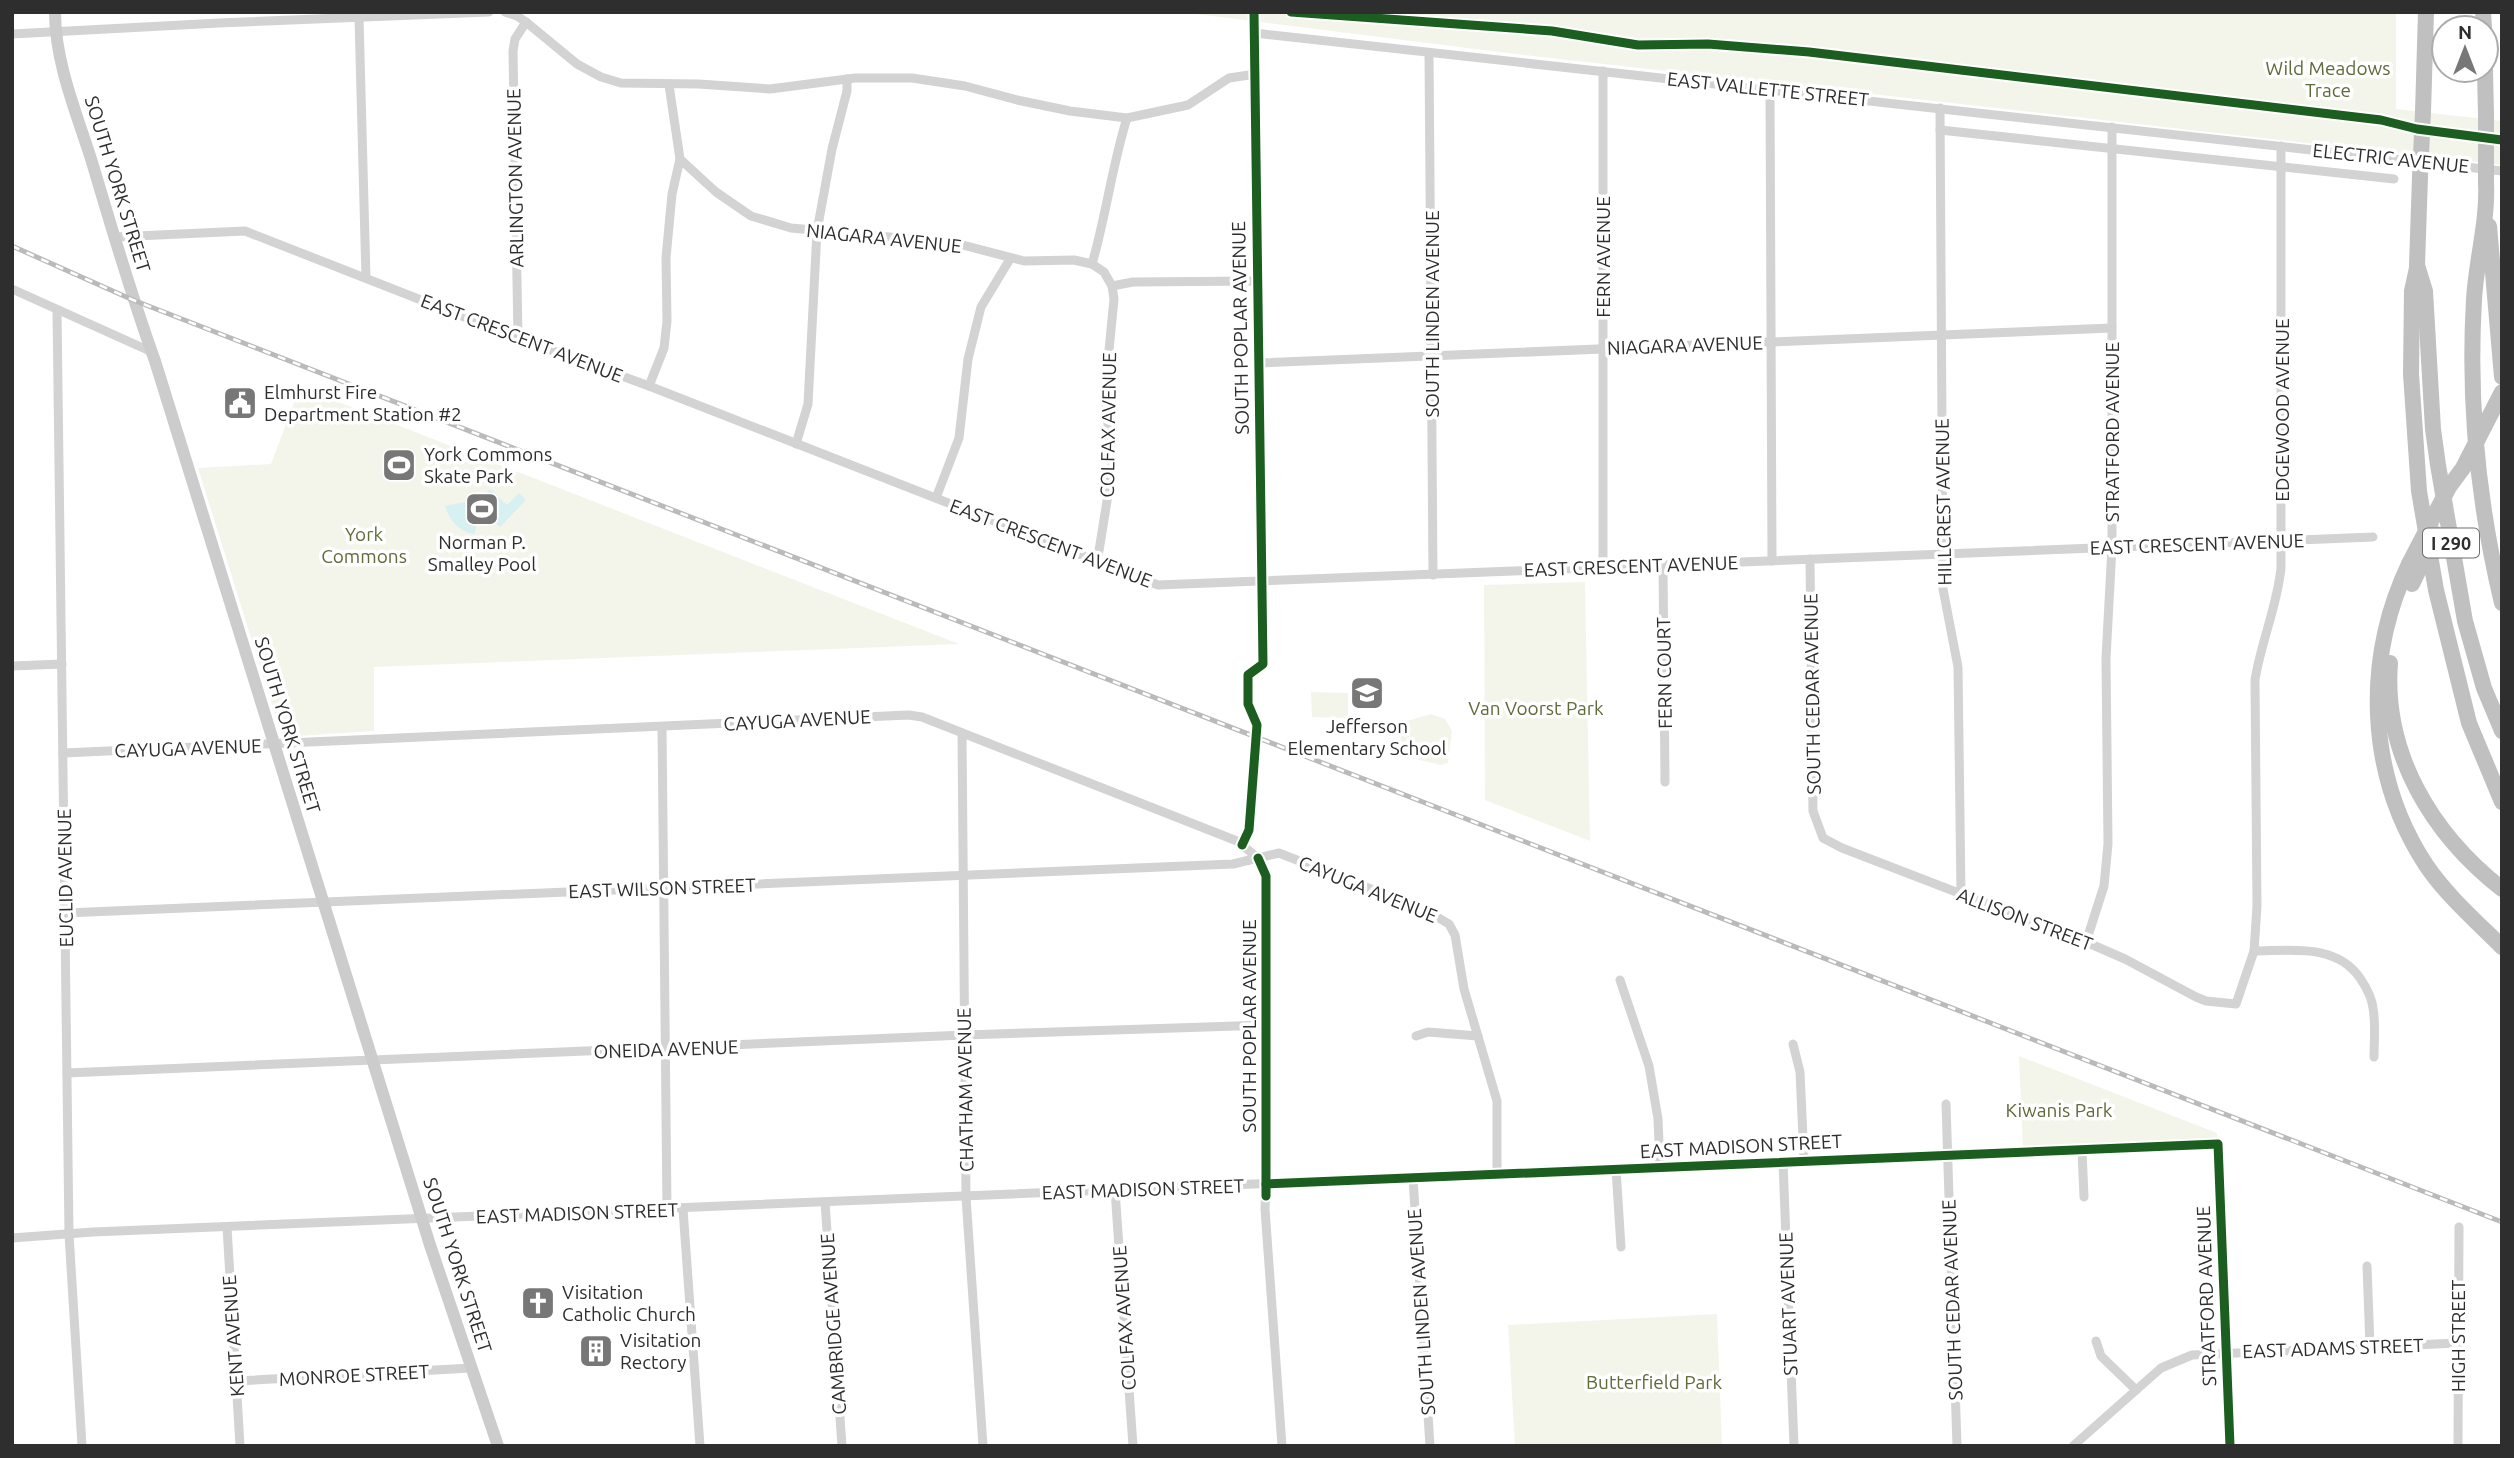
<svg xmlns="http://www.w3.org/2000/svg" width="2514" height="1458" font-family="Ubuntu,sans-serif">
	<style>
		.green { fill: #f3f5eb }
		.water { fill: #d7f0f2 }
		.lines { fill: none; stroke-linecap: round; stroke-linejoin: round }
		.street { stroke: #d3d3d3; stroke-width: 9 }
		.secondary { stroke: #ccc; stroke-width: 12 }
		.highway { stroke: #c0c0c0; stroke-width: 16 }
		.rail-casing { stroke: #bababa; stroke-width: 5 }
		.rail { stroke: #fff; stroke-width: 2.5; stroke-dasharray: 8; stroke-linecap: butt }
		.highway-bridge { stroke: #c0c0c0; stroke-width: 16 }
		.cycleway-casing { stroke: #fff; stroke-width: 13 }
		.cycleway { stroke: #1b5e20; stroke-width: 9 }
		.labels { text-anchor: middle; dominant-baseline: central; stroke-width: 7; stroke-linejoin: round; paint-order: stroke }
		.shield { fill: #fff; stroke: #6d6d6d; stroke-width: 2 }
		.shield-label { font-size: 18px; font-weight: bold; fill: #2e2e2e }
		.park-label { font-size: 19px; fill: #606b3a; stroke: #fff }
		.street-label { font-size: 19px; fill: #2e2e2e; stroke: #fff }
		.poi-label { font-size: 19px; fill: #2e2e2e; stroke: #fff; text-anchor: start }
	</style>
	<rect width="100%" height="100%" fill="#fff"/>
	<g class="green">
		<polygon points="1180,12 2396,12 2396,109 2502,121 2502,165 1507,53"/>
		<polygon points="300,387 959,644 374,667 374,731 282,737 198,468 271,464"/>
		<polygon points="1585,582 1590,841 1485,800 1484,585"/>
		<polygon points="1311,692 1348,693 1348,718 1312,717"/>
		<polygon points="1431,714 1445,719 1452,731 1448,763 1441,765 1407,757 1399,746 1404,722"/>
		<polygon points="2019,1056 2217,1133 2218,1141 2023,1147"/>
		<polygon points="1717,1314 1722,1446 1515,1446 1508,1325"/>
	</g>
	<path class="water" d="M490 489 507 505 519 493 526 500 500 527 488 516 477 518 475 534C459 532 450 521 445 506L480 499Z"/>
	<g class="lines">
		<g class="street">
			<polyline points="505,12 517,16 526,22 577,64 601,77 621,83 699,84 770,89 855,78 912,78 965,86 1017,100 1070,111 1127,118 1188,105 1229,78 1256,74"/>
			<polyline points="1254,12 1263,664"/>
			<polyline points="359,18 366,278"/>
			<polyline points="1254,33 2502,171"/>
			<polyline points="12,34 219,23 489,12"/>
			<polyline points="1429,53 1433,575"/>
			<polyline points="669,85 680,159 716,192 751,216 791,228 955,243 1024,261 1074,260 1092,264 1104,272 1112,286 1114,299 1105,391 1112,470 1097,563"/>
			<polyline points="1770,90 1772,561"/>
			<polyline points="1940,108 1943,589 1958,667 1961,894"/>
			<polyline points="1940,130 2394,179"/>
			<polyline points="115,237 245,231 518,338 649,386 1158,585 2373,537"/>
			<path d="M1092 264C1106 216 1112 166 1127 118"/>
			<polyline points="1112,286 1133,282 1256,281"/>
			<polyline points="12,289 152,352"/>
			<polyline points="57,310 69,1234 82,1446"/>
			<polyline points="518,338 513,51 515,39 526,22"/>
			<polyline points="1259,363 2112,328"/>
			<polyline points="649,386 664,348 667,321 666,258 672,194 680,159"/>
			<polyline points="796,444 808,404 817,231 832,149 847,91 847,79"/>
			<polyline points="936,498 959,438 968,359 981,307 1010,259"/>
			<path d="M1810 559 1813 811 1823 838 1842 848 2086 942 2125 959 2196 997 2206 1001 2236 1004 2254 951 2257 906 2255 680C2261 642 2277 607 2281 568V146"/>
			<polyline points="1663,565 1665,782"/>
			<polyline points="1603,568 1603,71"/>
			<polyline points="12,666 62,664"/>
			<polyline points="662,727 667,1209"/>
			<polyline points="962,733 966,1197 983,1446"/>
			<polyline points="63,753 909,715 922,717 1237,841 1258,858 1279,853 1427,911 1449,924 1455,935 1464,989 1497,1101 1497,1175"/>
			<polyline points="65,913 1233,864 1258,858 1266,876 1267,1160 1265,1209 1282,1446"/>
			<polyline points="2086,942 2104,886 2108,844 2106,658 2112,547 2112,127"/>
			<path d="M2254 951C2291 951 2336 943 2360 978 2366 987 2372 997 2373 1008 2376 1024 2374 1041 2374 1057"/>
			<polyline points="1620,980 1649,1066 1658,1119 1660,1167"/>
			<polyline points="1416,1036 1428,1032 1478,1036"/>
			<polyline points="1793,1044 1800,1072 1804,1160"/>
			<polyline points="67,1073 965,1035 1266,1025"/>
			<polyline points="1946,1104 1957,1446"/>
			<polyline points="2082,1150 2084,1197"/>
			<polyline points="1783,1162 1794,1446"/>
			<polyline points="1616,1169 1621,1247"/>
			<polyline points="1413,1178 1430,1446"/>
			<polyline points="1115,1190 1133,1446"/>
			<polyline points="825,1202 842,1446"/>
			<polyline points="683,1209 700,1446"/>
			<polyline points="227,1227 240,1446"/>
			<polyline points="12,1238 93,1232 2218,1144 2230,1446"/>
			<polyline points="2367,1266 2370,1346"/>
			<polyline points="2096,1341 2101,1356 2136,1390"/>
			<polyline points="236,1381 471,1368"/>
			<polyline points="2073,1446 2161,1368 2192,1355 2458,1343"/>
			<polyline points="2458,1446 2459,1227"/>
		</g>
		<path class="secondary" d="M55 12C55 63 77 114 92 162 112 229 131 295 155 361L430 1245 498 1446"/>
		<g class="highway">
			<polyline points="2483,12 2484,28"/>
			<polyline points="2485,70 2486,115"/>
			<polyline points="2423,112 2426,12"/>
			<polyline points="2420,177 2417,265 2425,291 2433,429 2438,465 2465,621 2484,688 2502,731"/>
			<path d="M2486 183C2488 222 2476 261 2474 300 2468 402 2478 503 2502 603"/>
			<polyline points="2489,226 2502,377"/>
			<polyline points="2417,268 2412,291 2411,374 2419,491 2436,590 2469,723 2502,802"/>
			<path d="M2409 564C2363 661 2367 775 2426 865 2447 896 2476 921 2502 947"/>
			<path d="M2390 663C2383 754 2432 834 2502 889"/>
		</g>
		<g class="rail-casing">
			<polyline id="rail" points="12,246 133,300 2502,1222"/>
		</g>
		<use href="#rail" class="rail"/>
		<g class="highway-bridge">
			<polyline points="2420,177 2423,112"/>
			<polyline points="2486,183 2486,115"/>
			<polyline points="2409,564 2449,487 2463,468 2502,392"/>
			<polyline points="2412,584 2436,534"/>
		</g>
		<g class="cycleway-casing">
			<g id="cycleway">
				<polyline points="1291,12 1552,31 1638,45 1708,44 1809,52 2381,120 2417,129 2502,140"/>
				<polyline points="1242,845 1249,830 1257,725 1248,704 1248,675 1263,664 1254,12"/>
				<polyline points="1258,858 1266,876 1266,1196"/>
				<polyline points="1266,1184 2218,1144 2230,1446"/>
			</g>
		</g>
		<use href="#cycleway" class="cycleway"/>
	</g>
	<defs>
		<g id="civic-square" transform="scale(1.75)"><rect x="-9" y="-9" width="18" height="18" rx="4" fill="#777" stroke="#fff"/><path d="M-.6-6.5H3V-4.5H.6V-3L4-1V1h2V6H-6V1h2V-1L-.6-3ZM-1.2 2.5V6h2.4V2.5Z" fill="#fff"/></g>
		<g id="stadium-square" transform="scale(1.75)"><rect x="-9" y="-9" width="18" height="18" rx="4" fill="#777" stroke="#fff"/><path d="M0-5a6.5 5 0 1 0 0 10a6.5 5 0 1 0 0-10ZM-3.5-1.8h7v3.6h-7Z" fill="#fff"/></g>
		<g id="school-square" transform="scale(1.75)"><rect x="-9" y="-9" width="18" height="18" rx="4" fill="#777" stroke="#fff"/><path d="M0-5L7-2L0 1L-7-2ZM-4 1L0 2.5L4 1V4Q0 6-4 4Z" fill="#fff"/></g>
		<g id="church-square" transform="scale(1.75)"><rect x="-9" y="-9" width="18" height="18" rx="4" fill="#777" stroke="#fff"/><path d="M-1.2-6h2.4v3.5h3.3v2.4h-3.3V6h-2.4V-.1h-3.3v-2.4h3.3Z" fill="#fff"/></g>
		<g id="building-square" transform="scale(1.75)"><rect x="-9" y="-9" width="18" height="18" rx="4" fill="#777" stroke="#fff"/><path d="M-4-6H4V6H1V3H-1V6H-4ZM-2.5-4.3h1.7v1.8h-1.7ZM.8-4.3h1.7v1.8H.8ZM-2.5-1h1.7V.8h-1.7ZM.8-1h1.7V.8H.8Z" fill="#fff"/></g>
	</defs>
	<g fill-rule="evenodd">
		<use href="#civic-square" x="240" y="403"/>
		<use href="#stadium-square" x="399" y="465"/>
		<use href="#stadium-square" x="482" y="509"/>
		<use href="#school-square" x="1367" y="693"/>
		<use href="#church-square" x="538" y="1303"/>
		<use href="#building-square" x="596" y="1351"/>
	</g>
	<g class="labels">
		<rect class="shield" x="2423" y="528.5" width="56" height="29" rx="5"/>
		<g class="shield-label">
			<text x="2451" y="543">I 290</text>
		</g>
		<g class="park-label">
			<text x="2328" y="68">Wild Meadows<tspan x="2328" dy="22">Trace</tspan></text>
			<text x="364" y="534">York<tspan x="364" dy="22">Commons</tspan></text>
			<text x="1536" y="708">Van Voorst Park</text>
			<text x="2059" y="1110">Kiwanis Park</text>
			<text x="1654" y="1382">Butterfield Park</text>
		</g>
		<g class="street-label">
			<text transform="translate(1768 89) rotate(6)">EAST VALLETTE STREET</text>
			<text transform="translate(2391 158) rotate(6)">ELECTRIC AVENUE</text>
			<text transform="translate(515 178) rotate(-91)">ARLINGTON AVENUE</text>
			<text transform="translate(118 184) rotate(73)">SOUTH YORK STREET</text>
			<text transform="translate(884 238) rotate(6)">NIAGARA AVENUE</text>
			<text transform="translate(1603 257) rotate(-90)">FERN AVENUE</text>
			<text transform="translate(1432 314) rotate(-90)">SOUTH LINDEN AVENUE</text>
			<text transform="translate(1240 328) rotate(-91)">SOUTH POPLAR AVENUE</text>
			<text transform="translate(522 338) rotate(21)">EAST CRESCENT AVENUE</text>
			<text transform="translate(1685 345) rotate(-2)">NIAGARA AVENUE</text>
			<text transform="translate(2282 410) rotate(-90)">EDGEWOOD AVENUE</text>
			<text transform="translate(1108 425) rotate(-89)">COLFAX AVENUE</text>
			<text transform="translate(2112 432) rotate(-90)">STRATFORD AVENUE</text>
			<text transform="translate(1943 502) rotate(-91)">HILLCREST AVENUE</text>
			<text transform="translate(1051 543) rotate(21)">EAST CRESCENT AVENUE</text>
			<text transform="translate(2197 544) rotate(-2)">EAST CRESCENT AVENUE</text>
			<text transform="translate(1631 566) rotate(-2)">EAST CRESCENT AVENUE</text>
			<text transform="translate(1664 673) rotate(-91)">FERN COURT</text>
			<text transform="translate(1812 694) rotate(-91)">SOUTH CEDAR AVENUE</text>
			<text transform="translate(797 720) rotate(-3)">CAYUGA AVENUE</text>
			<text transform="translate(288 725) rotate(73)">SOUTH YORK STREET</text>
			<text transform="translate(188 748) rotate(-2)">CAYUGA AVENUE</text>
			<text transform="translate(65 878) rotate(-91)">EUCLID AVENUE</text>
			<text transform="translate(662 888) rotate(-2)">EAST WILSON STREET</text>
			<text transform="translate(1368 889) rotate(22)">CAYUGA AVENUE</text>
			<text transform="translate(2025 919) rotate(21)">ALLISON STREET</text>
			<text transform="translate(1249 1026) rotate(-90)">SOUTH POPLAR AVENUE</text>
			<text transform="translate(666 1049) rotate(-2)">ONEIDA AVENUE</text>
			<text transform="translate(965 1090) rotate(-91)">CHATHAM AVENUE</text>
			<text transform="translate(1741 1146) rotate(-3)">EAST MADISON STREET</text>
			<text transform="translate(1143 1189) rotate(-2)">EAST MADISON STREET</text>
			<text transform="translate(577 1213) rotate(-2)">EAST MADISON STREET</text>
			<text transform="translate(458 1265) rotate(72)">SOUTH YORK STREET</text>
			<text transform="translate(2206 1296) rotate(-92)">STRATFORD AVENUE</text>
			<text transform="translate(1952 1300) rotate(-92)">SOUTH CEDAR AVENUE</text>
			<text transform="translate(1788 1304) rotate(-92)">STUART AVENUE</text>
			<text transform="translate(1421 1312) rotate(-94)">SOUTH LINDEN AVENUE</text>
			<text transform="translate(1124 1318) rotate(-94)">COLFAX AVENUE</text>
			<text transform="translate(833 1324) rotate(-94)">CAMBRIDGE AVENUE</text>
			<text transform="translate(233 1336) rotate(-94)">KENT AVENUE</text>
			<text transform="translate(2458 1336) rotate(-90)">HIGH STREET</text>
			<text transform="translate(2333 1348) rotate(-2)">EAST ADAMS STREET</text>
			<text transform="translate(354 1375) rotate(-3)">MONROE STREET</text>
		</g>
		<g class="poi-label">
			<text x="264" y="392">Elmhurst Fire<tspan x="264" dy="22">Department Station #2</tspan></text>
			<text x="424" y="454">York Commons<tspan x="424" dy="22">Skate Park</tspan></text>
			<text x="482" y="542" text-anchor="middle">Norman P.<tspan x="482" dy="22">Smalley Pool</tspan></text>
			<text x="1367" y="726" text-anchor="middle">Jefferson<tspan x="1367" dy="22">Elementary School</tspan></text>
			<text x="562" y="1292">Visitation<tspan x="562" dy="22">Catholic Church</tspan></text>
			<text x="620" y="1340">Visitation<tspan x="620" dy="22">Rectory</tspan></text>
		</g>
	</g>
	<rect width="2514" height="1458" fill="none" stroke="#2e2e2e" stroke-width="28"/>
	<g transform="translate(2465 49)"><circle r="33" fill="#ffffff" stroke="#ababab" stroke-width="2"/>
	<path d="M0-5L12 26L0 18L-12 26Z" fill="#777777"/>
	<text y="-10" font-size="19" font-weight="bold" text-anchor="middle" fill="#2e2e2e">N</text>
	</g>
</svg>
